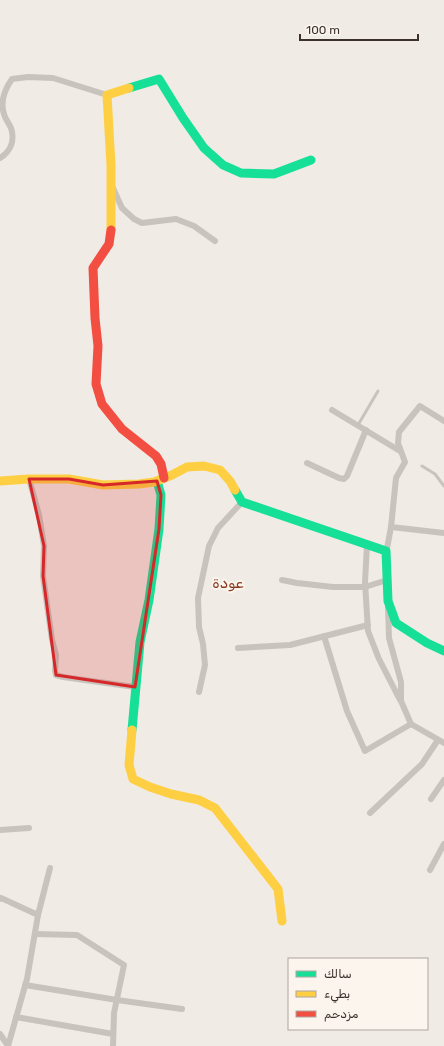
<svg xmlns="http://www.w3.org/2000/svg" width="444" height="1046" font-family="Rubik,Vazirmatn,sans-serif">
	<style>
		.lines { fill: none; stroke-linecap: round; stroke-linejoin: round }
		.lane { stroke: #c9c3be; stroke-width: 3 }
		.street { stroke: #c9c3be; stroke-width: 6 }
		.fast { stroke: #16e098; stroke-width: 9 }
		.slow { stroke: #ffcf43; stroke-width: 9 }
		.jam { stroke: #f24e42; stroke-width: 9 }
		.marked { fill: #d62828; fill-opacity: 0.2; stroke: #d62828; stroke-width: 3; stroke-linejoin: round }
		.labels { text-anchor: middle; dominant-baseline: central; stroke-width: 4; stroke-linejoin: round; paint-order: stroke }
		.neighbourhood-label { font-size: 15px; fill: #8c3b22; stroke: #fbf5ee }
	</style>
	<rect width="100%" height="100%" fill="#f0ebe5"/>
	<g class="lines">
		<g class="lane">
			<polyline points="358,425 378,391"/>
			<polyline points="422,466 435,474 444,486"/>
		</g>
		<g class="street">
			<path d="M0 158C11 151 15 140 11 128 9 123 5 119 4 114 0 102 5 89 12 79L28 77 53 78 107 95"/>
			<polyline points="113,188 122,208 134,219 142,223 176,219 194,226 215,241"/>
			<polyline points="332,410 400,451"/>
			<polyline points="307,463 339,478 344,479 347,476 366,430"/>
			<polyline points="29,479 39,515 44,546 43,576 52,640 56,655 55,671 56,675 63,677 135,687"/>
			<polyline points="391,527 444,533"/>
			<polyline points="367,545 365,582 368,631 379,659 400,700"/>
			<polyline points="386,554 391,527 396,478 405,462 398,443 399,432 420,406 444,421"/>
			<polyline points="282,580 297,583 333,587 365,587 387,580"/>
			<polyline points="388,607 389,638 401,682 401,701 411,724 444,743"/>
			<polyline points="324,636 347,711 365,751 411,724"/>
			<polyline points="238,648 290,645 368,625"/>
			<polyline points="199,692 205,665 203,644 199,627 198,598 209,546 218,528 242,502"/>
			<polyline points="431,799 444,780"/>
			<polyline points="370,813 422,764 438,740"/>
			<polyline points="0,830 29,828"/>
			<polyline points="430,870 444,844"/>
			<polyline points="0,899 1,898 38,915 27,979 8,1046"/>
			<polyline points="38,915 50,868"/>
			<polyline points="35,934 77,935 124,965 114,1013 113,1046"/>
			<polyline points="25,985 117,1000 182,1009"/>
			<polyline points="16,1017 113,1034"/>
			<polyline points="0,1034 8,1046"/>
		</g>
		<g class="fast">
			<polyline points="129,88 159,79 183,118 204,148 223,165 241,173 274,174 311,160"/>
			<polyline points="235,490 242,502 386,551 388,601 396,623 427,643 444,651"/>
			<polyline points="132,730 140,642 149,600 159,529 161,495 157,481"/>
		</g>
		<g class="slow">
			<polyline points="111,230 111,165 107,95 129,88"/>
			<polyline points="0,481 29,479 69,479 103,485 139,484 154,482 172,475 187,467 204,466 220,470 230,481 235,490"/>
			<polyline points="132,730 129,765 133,779 150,787 171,794 199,800 215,808 278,889 282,921"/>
		</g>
		<polyline class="jam" points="111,230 109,244 93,268 95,318 98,346 96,384 102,404 122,429 156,456 161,464 164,478"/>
	</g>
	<path class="marked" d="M29 479H69L103 485 157 481 161 495 159 529 135 687 56 675 43 576 44 546Z"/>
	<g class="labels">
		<g class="neighbourhood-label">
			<text x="228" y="583">عودة</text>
		</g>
	</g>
	<rect x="288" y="958" width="140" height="72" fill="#fbf5ee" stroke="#aea6a0"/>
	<rect x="296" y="971" width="20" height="6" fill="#16e098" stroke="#aea6a0"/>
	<text x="324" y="978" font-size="12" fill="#3b302b">سالك</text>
	<rect x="296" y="991" width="20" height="6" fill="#ffcf43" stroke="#aea6a0"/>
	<text x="324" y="998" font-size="12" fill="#3b302b">بطيء</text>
	<rect x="296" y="1011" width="20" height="6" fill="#f24e42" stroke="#aea6a0"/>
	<text x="324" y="1018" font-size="12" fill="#3b302b">مزدحم</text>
	<path d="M300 34v6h118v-6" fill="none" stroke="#3b302b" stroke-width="2"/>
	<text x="306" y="34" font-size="12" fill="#3b302b" stroke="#fbf5ee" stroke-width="3" paint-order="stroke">100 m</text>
</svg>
